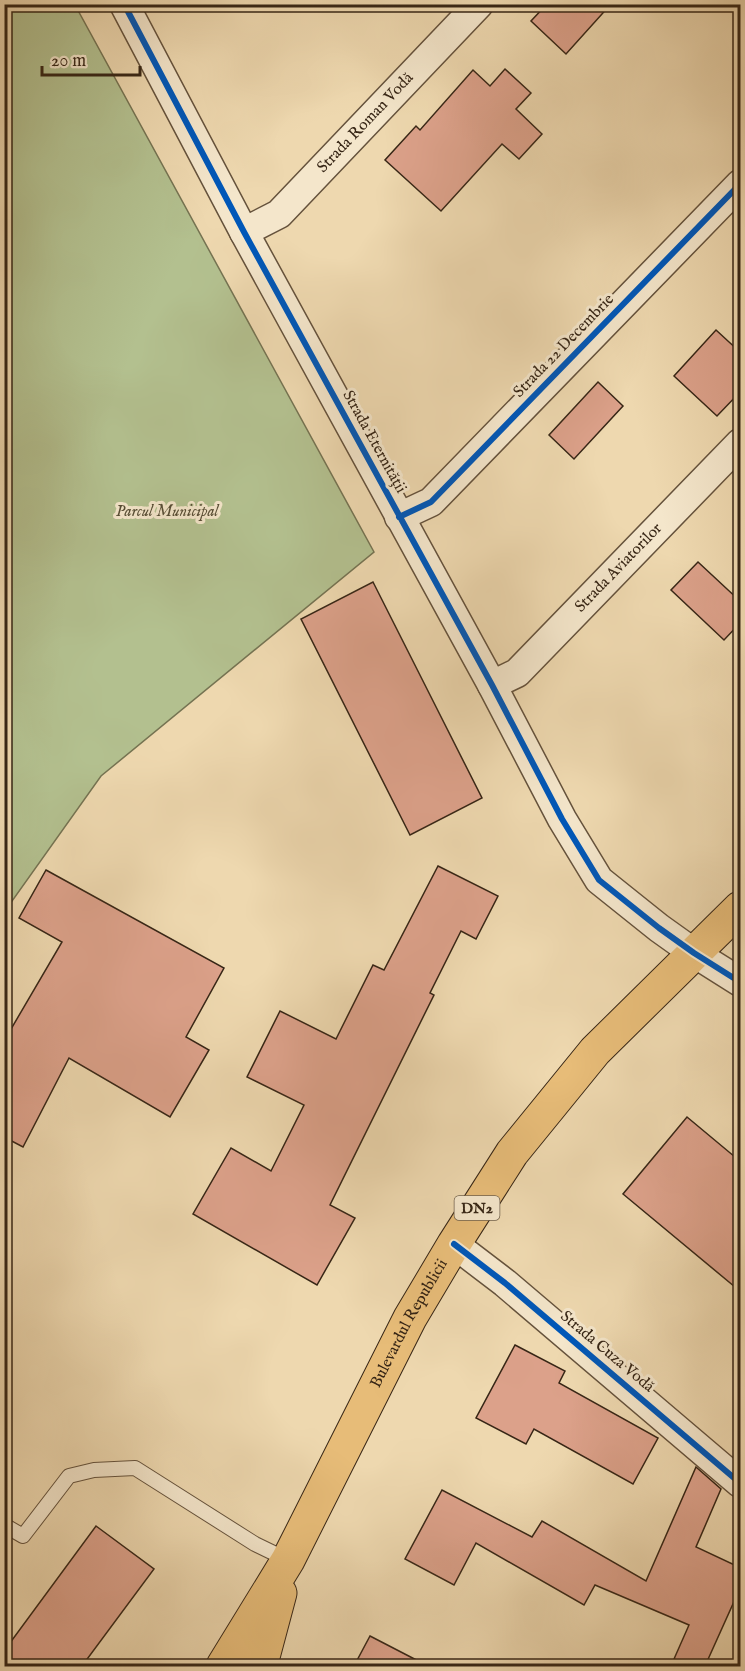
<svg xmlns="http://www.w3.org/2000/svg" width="745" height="1671" font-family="'IM FELL English',serif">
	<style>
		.green { fill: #b3c08f; stroke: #757352; stroke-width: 1.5 }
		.building { fill: #dca18a; stroke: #372616; stroke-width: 1.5 }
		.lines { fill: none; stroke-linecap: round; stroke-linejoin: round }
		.service-casing { stroke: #65523c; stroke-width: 16 }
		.minor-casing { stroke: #65523c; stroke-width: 31 }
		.primary-casing { stroke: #372616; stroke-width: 35 }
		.service { stroke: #f4e6cb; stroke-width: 14 }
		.minor { stroke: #f4e6cb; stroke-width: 28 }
		.primary { stroke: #e7bc78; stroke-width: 33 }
		.cycleway-casing { stroke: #f4e6cb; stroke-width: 10 }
		.cycleway { stroke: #0057b8; stroke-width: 6 }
		.labels { text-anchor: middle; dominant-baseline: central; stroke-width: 6; stroke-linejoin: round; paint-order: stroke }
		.shield { fill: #f4e6cb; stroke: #70604c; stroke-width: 1.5 }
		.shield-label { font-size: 15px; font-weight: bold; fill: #372616 }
		.street-label { font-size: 16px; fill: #372616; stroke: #f4e6cb }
		.park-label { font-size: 16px; font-style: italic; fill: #564c34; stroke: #f4e6cb }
	</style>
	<rect width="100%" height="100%" fill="#eed8af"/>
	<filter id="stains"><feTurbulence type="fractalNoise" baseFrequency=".00333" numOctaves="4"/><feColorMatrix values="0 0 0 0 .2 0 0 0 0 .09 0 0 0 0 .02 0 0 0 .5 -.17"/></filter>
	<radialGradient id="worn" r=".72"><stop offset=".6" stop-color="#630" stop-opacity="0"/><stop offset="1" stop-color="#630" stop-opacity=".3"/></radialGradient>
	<polygon class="green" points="5,4 75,5 374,552 101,776 5,911"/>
	<g class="building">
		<polygon points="547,4 611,4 566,54 531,21"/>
		<polygon points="505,69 531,93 516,109 542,134 519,159 502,144 441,211 385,160 416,126 420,130 473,70 490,86"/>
		<polygon points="716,330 741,353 741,391 717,416 674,376"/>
		<polygon points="598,382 623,406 574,459 549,435"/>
		<polygon points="698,562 741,602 741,622 724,640 671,590"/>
		<polygon points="373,582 482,798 410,835 301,619"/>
		<polygon points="438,866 498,896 476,939 461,931 430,993 434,995 330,1205 355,1218 317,1285 193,1214 231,1148 271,1171 304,1105 247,1077 280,1011 336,1039 373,965 384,970"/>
		<polygon points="46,870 224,968 186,1037 209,1050 170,1117 69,1058 23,1147 4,1137 4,1041 62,942 19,918"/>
		<polygon points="687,1117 741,1162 741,1292 623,1194"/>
		<polygon points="515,1345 565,1371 559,1383 658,1438 633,1484 534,1429 526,1444 476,1418"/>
		<polygon points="696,1467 721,1489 696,1547 741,1568 741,1586 705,1666 692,1666 674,1659 689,1625 595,1585 584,1605 476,1543 454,1585 405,1559 442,1490 532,1537 542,1521 646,1581"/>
		<polygon points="96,1526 154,1569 82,1666 4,1666 4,1651"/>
		<polygon points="370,1636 428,1666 354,1666"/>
	</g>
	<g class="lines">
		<g class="service-casing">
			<polyline id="service" points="4,1525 23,1536 69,1476 94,1470 135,1468 255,1544 288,1560"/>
		</g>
		<g class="minor-casing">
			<g id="minor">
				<polyline points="124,4 244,232 492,685 562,819 599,880 659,928 694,953 740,982"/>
				<path id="s1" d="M244 232 279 214 479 4"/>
				<polyline points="399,517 431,502 740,184"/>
				<path id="s2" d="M492 685 517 673 740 443"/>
				<polyline points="454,1244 505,1283 740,1483"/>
			</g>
		</g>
		<g class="primary-casing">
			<g id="primary">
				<path id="s3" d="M223 1666 288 1560 410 1318 454 1244 512 1153 595 1051 740 908"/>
				<polyline points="258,1666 264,1653 280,1593"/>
			</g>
		</g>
		<use href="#service" class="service"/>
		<use href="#minor" class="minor"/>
		<use href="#primary" class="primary"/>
		<g class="cycleway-casing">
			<g id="cycleway">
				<polyline points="124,4 244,232 492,685 562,819 599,880 659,928 694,953 740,982"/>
				<polyline points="399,517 431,502 740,184"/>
				<polyline points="454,1244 505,1283 740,1483"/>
			</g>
		</g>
		<use href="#cycleway" class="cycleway"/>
	</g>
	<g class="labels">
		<rect class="shield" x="454.5" y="1196" width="45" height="24" rx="4.5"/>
		<g class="shield-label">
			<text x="477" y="1208">DN2</text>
		</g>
		<g class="street-label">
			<text stroke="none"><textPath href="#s1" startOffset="165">Strada Roman Vodă</textPath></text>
			<text transform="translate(564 346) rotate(-46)">Strada 22 Decembrie</text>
			<text transform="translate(374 442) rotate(61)">Strada Eternității</text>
			<text stroke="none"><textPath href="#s2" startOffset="174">Strada Aviatorilor</textPath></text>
			<text stroke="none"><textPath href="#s3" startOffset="390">Bulevardul Republicii</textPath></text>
			<text transform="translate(607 1352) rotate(40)">Strada Cuza Vodă</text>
		</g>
		<g class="park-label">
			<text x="167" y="512">Parcul Municipal</text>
		</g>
	</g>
	<rect width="745" height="1671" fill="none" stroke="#eed8af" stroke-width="24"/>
	<rect x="6" y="6" width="733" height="1659" fill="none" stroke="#372616" stroke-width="3"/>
	<rect x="12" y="12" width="721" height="1647" fill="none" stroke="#372616" stroke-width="1.5"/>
	<path d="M42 66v9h98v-9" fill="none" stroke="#372616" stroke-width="3"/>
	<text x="51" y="66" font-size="18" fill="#372616" stroke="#f4e6cb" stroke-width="4.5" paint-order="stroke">20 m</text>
	<rect width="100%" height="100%" filter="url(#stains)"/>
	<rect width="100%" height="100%" fill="url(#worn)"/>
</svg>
